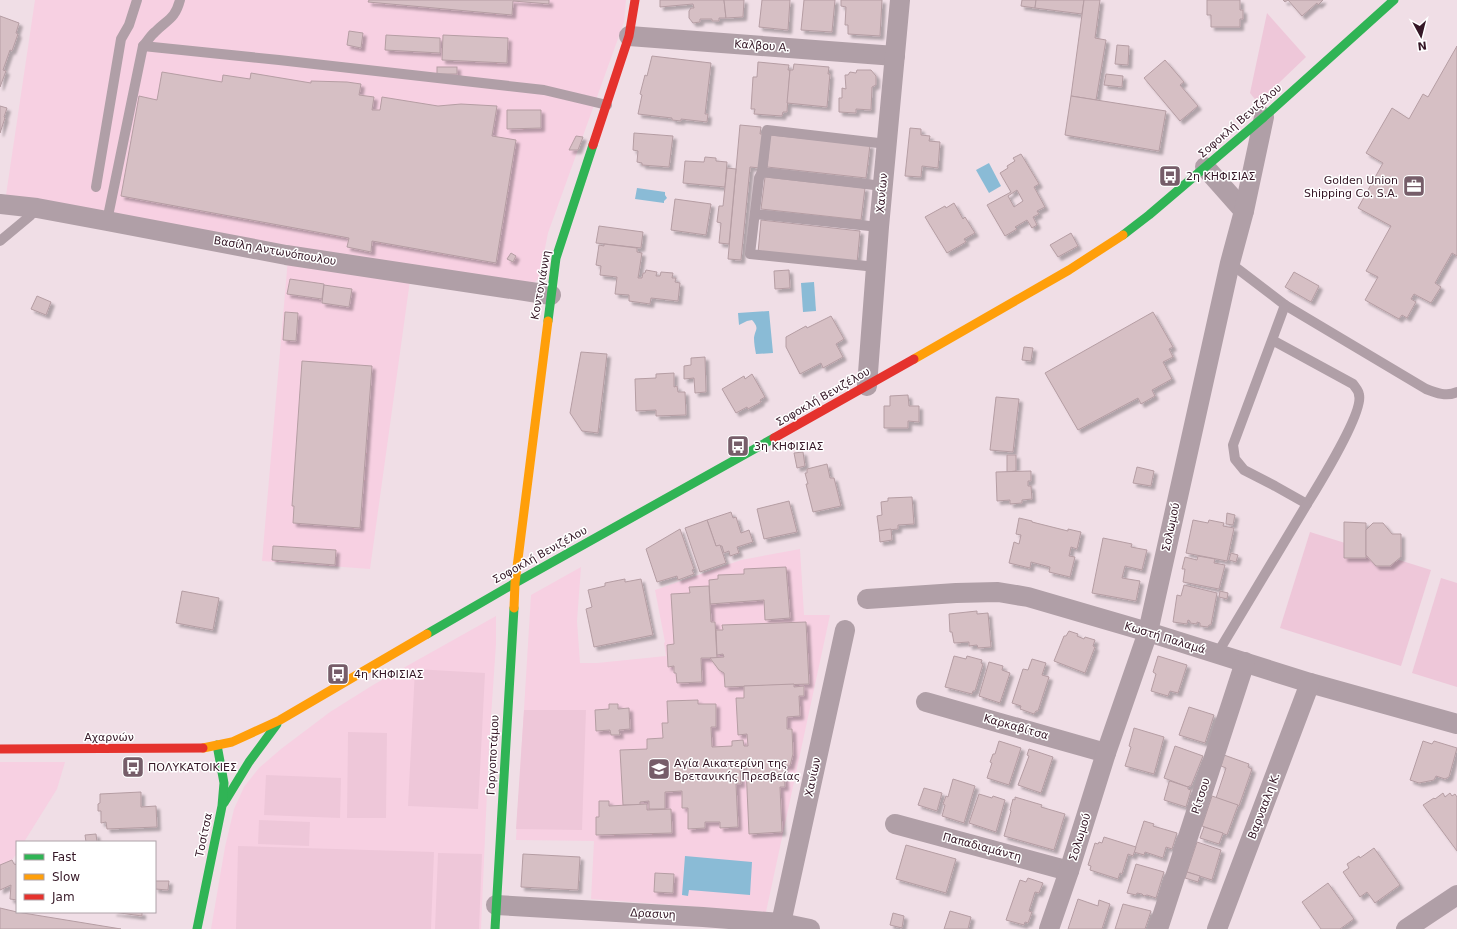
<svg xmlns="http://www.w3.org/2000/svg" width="1457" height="929" font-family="'DejaVu Sans',sans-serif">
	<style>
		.built { fill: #f7d0e2 }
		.park { fill: #eec7d9 }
		.water { fill: #8abbd6 }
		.building { fill: #d6bfc4; stroke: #b59da3; fill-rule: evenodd; filter: url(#shadow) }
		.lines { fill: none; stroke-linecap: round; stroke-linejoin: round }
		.lane { stroke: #b09fa7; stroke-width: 10 }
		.street { stroke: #b09fa7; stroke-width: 20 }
		.fast { stroke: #30b455; stroke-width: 9 }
		.slow { stroke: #ff9f0a; stroke-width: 9 }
		.jam { stroke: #e5322d; stroke-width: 9 }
		.labels { text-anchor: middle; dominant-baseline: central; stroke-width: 3; stroke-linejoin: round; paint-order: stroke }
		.street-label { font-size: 11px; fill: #351726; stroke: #fff }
		.poi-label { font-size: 11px; fill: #351726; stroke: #fff; text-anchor: start }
	</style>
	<defs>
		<filter id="shadow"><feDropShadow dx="3.5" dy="3.5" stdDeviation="1" flood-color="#0004"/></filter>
	</defs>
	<rect width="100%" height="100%" fill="#f0dee6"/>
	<g class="built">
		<polygon points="35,0 626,0 624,22 548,233 539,278 535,282 529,283 412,266 370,569 262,561 289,247 6,195"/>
		<polygon points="800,549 804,615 830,615 766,912 591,899 594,841 516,840 531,595 581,567 577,621 580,663 597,663 666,656 664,643 665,642 655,590 741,560"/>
		<polygon points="496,616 496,644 489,746 481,929 211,929 225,847 234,809 244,787 259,768 281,749 330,712 373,685"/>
		<polygon points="0,762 65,762 57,789 24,842 17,842 17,853 12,860 0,865"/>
	</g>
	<g class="park">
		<polygon points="1267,13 1306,57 1258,103 1250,93"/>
		<polygon points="1310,532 1431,570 1401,666 1280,628"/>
		<polygon points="1441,578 1457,583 1457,687 1412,673"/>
		<polygon points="415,669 485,673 478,809 408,806"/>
		<polygon points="524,710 586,710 582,830 516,829"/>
		<polygon points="348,732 387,733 386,818 347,818"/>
		<polygon points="266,775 341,778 340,818 264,815"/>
		<polygon points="259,820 310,822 309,846 258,844"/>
		<polygon points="238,846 434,852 431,929 236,929"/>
		<polygon points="438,853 482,854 479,929 435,929"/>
	</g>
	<g class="water">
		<polygon points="989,163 1001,186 989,193 976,170"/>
		<polygon points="637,188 665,192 665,195 667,198 664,201 664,203 635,199"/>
		<polygon points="814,282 816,311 803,312 801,283"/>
		<path d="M769 311 773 353 756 354C755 349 754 343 754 338 755 329 760 329 752 320L747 321 739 325 738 313Z"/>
		<polygon points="685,856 752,862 750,895 689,890 688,896 682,895"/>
	</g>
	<g class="building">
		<polygon points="369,0 549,0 549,4 513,1 512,15 368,2"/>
		<polygon points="660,0 724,0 726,18 719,18 719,21 712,21 712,19 700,19 700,22 693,23 689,18 689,11 691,8 694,8 693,4 660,7"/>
		<polygon points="724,0 744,0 743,17 726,18"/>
		<polygon points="762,0 790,0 788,30 759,27"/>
		<polygon points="804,0 835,0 832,32 801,30"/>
		<polygon points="841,0 882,0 880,36 848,34 848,25 845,25 846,7 841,6"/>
		<polygon points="1022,0 1036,0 1035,8 1021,6"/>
		<polygon points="1036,0 1084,0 1082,14 1035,8"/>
		<polygon points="1084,0 1100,0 1095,38 1106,40 1096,100 1071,96"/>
		<polygon points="1207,0 1240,0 1240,10 1243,10 1243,19 1240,19 1240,27 1211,27 1211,15 1207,15"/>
		<polygon points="1283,0 1323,0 1318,5 1317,3 1302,16 1288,0 1285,2"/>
		<polygon points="0,16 19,23 16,33 18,34 12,51 10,50 3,70 6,71 0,87"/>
		<polygon points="349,31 363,33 361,48 347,45"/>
		<polygon points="386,35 440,38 440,53 385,50"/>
		<polygon points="443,35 508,38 507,63 442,60"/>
		<polygon points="1117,45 1129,46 1128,65 1115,64"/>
		<polygon points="1457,46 1457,256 1452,253 1435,283 1441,287 1431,303 1414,294 1411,299 1416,302 1407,318 1402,315 1399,319 1365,300 1378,277 1366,271 1391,226 1358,208 1383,163 1366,153 1392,108 1409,119 1423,94 1428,97"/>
		<polygon points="652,56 711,63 705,114 708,114 707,122 681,119 681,121 672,120 672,118 638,114 642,95 640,94 645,75 647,76"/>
		<polygon points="1165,60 1184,82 1180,85 1198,106 1180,121 1144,78"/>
		<polygon points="758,62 789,65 788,70 790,70 787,112 783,112 782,116 754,114 755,109 751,109 753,77 757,77"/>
		<polygon points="794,64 829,67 828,74 830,74 827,107 787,103 790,70 793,70"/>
		<rect x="437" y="67" width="20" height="7"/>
		<polygon points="857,70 871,70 876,76 876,85 872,87 871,110 856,109 856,113 839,112 839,98 842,98 842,88 846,89 845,75 848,75 850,72 856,73"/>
		<polygon points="162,72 222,82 223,75 250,79 251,73 311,83 311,81 347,82 361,84 359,95 374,97 372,110 380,110 382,97 438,106 461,104 497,106 492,136 516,140 496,263 372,241 371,252 347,247 349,238 121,196 139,96 157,100"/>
		<polygon points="1106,74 1123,76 1122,87 1104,85"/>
		<polygon points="1071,96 1166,111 1159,151 1065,135"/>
		<polygon points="0,106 7,108 4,117 5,118 0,133"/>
		<polygon points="507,110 541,110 541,128 507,129"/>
		<polygon points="740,125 761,127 760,134 763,134 760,168 750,167 741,260 728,259"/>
		<polygon points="910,128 921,129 921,135 930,136 929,141 940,142 938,168 922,166 921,177 905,176"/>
		<polygon points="634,133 673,136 669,167 642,165 642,163 637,162 638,151 633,150"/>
		<polygon points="770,135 870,145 866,178 767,167"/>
		<polygon points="576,136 583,137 578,150 569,150"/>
		<path d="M1021 154 1039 184 1034 187 1045 207 1037 211 1039 214 1033 217 1037 225 1032 228 1027 220 1015 227 1017 229 1005 236 987 205 1011 192 1000 173 1008 168 1007 166 1015 161 1013 158ZM1017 190 1023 201 1014 207 1008 196Z"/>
		<polygon points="705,157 716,158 716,161 727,162 725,187 683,183 685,161 704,162"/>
		<polygon points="727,168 736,169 729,244 719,243 721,223 717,222 719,206 723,206"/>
		<polygon points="765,177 865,188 861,220 761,209"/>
		<polygon points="675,199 711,204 706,235 671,230"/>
		<polygon points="954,203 963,219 965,217 975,233 964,239 966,242 947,253 925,217 945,206 946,208"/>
		<polygon points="761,220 860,231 857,263 758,253"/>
		<polygon points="599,226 643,232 641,248 596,243"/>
		<polygon points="1071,233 1078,246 1058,257 1050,245"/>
		<polygon points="604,244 637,248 637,252 642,253 638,278 642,278 643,273 645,273 646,270 657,272 656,276 660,276 661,272 673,273 672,278 676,278 675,282 680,283 678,301 651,298 650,304 629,301 629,295 615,294 617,277 600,275 601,266 596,265 599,245 604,246"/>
		<polygon points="511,253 516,256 513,262 507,259"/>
		<polygon points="789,270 790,288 775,289 774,271"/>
		<polygon points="1294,272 1319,286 1311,302 1285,287"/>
		<polygon points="290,279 324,284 322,299 287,294"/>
		<polygon points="324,285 352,289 349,307 322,303"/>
		<polygon points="37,296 51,302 46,315 31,309"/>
		<polygon points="285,312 298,313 296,341 283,340"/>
		<polygon points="1153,312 1173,347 1169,349 1173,357 1163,362 1172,379 1152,390 1155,396 1141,404 1138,398 1078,430 1045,373"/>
		<polygon points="831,316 844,339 836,344 843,357 823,368 821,363 800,374 786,347 786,337 806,326 807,328"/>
		<polygon points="1024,347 1033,348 1031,361 1022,360"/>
		<polygon points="581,352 607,354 598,433 582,431 570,413"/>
		<polygon points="705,357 706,392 695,393 694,378 684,379 684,366 691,365 691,358"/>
		<polygon points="302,361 372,366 360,528 293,523 294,506 292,506"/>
		<polygon points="674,373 674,387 677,386 678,392 685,392 686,415 656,416 656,410 636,411 635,379 656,378 656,374"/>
		<polygon points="752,374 765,397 760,400 761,402 748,409 747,407 736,413 722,389 744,376 745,379"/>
		<polygon points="908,395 909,406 919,406 919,422 908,421 908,428 884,428 884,406 890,406 890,396"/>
		<polygon points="996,397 1019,399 1013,452 990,450"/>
		<polygon points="803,452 805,466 797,468 794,453"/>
		<polygon points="1007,455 1016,455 1016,471 1007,472"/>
		<polygon points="827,464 830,478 834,478 841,506 813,512 806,484 808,484 805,473 807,473 807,469"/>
		<polygon points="1137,467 1154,471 1151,486 1133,483"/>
		<polygon points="1031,471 1031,481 1028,481 1028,486 1031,486 1032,499 1022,500 1022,503 1010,504 1010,500 997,501 996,472"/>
		<polygon points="912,497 914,524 898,525 898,529 879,531 877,516 882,515 881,502 888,501 888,498"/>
		<polygon points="789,501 797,532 764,539 757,509"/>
		<polygon points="731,512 733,518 736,517 741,533 749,530 753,542 737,547 739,553 730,556 729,551 724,553 722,546 716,546 707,520"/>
		<polygon points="1227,513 1235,515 1233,525 1226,524"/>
		<polygon points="1019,518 1032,521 1032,522 1068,531 1068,529 1081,532 1077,549 1071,547 1069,556 1075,557 1070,577 1049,572 1050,567 1031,562 1030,568 1009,563 1014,542 1019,544 1021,535 1016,534"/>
		<polygon points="707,520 716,546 720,545 726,563 700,572 685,528"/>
		<polygon points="1193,520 1208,523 1209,520 1224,523 1223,526 1234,528 1227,561 1186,553"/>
		<polygon points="1344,522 1366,523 1366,558 1344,558"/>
		<polygon points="1373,523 1383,523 1392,534 1401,534 1401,557 1390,566 1376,566 1366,555 1366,530"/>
		<polygon points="680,529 694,569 692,570 694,574 678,580 677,576 657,582 646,549"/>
		<polygon points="891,529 892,540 880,542 879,531"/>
		<polygon points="1103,538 1132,544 1131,547 1147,550 1142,570 1125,566 1122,578 1140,581 1136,601 1092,593"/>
		<polygon points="273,546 336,550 335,565 272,560"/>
		<polygon points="1231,553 1238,555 1236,562 1229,560"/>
		<polygon points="1198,556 1215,559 1214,563 1225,565 1219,589 1183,582 1185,569 1182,569 1185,557 1197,560"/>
		<polygon points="786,567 790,618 765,620 764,600 710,604 709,580 718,579 718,575 744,574 744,569"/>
		<polygon points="625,579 625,582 641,579 653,635 594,647 586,609 592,607 588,590 605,586 605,583"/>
		<polygon points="1184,585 1217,593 1211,625 1209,625 1208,627 1200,626 1200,623 1197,622 1197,624 1190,623 1190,621 1188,620 1187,624 1173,622 1177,595 1181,596"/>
		<polygon points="709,586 711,622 715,622 717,658 701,658 702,682 677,683 676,673 674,673 674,666 668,667 667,645 674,644 671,594 690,593 689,587"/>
		<polygon points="182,591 219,598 213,630 176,623"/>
		<polygon points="1220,591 1228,593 1227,599 1219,597"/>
		<polygon points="977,611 977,614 988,613 991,647 978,648 977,645 969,646 969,642 954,643 952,632 950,632 949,614"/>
		<polygon points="806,622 809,684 725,687 724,673 719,670 710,658 724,657 723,654 717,655 716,630 723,630 722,625"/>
		<polygon points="1069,631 1078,634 1077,636 1084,639 1085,637 1095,640 1093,646 1095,647 1085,673 1054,661 1064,636 1066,636"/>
		<polygon points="954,656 966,659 967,656 982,660 981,663 983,664 975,691 973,691 972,694 945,687"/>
		<polygon points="1158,656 1187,665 1178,693 1170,691 1168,696 1151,691 1156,674 1153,672"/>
		<polygon points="1032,659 1046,663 1042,675 1049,677 1038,711 1036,711 1034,714 1020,709 1021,706 1012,703 1023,669 1028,670"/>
		<polygon points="989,662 1003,666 1002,670 1010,673 1000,703 979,696"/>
		<polygon points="794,684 794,687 804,686 804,696 799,696 800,716 787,717 787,729 792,729 793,754 790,766 784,766 785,787 780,787 782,832 749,834 746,767 740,768 741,784 736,784 738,827 720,828 720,822 705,822 705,828 688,829 688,808 682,808 682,791 665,792 665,809 649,809 649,801 640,802 640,805 623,805 620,750 647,749 647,739 663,738 662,723 668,723 667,701 698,700 698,704 716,704 716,727 711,727 712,747 732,746 732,741 743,740 744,746 748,746 747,734 738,735 736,698 744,698 744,686"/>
		<polygon points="609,704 618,704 618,709 629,708 630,729 619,730 620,735 611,735 610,730 596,731 595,710 609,709"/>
		<polygon points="1189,707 1214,715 1205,743 1179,735"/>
		<polygon points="1134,728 1164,737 1154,774 1125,766 1131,747 1129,746"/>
		<polygon points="999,741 1021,748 1009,785 987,778 992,763 990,762 993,754 995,754"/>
		<polygon points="1423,741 1432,744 1434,741 1457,748 1449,777 1445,779 1436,776 1434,780 1419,783 1410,780"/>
		<polygon points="1175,746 1203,756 1191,786 1189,786 1188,787 1164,778"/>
		<polygon points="1029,749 1053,757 1041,793 1018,785 1029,756 1027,755"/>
		<polygon points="1224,755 1249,764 1248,767 1252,769 1239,806 1216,798 1226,768 1221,766"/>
		<polygon points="953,779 975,786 964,823 942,816 945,805 943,804 946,796 948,797"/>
		<polygon points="1170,781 1188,787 1188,789 1191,790 1186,807 1164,800 1169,782"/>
		<polygon points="924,788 942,793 937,811 918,805"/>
		<polygon points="141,792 141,807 156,806 157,827 107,829 106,822 101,823 101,811 98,811 98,804 100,803 100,794"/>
		<polygon points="1443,793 1445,797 1450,793 1452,796 1455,794 1457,797 1457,851 1423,805 1434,798 1435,799"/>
		<polygon points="979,794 992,798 993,796 1005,800 996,832 969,823"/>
		<polygon points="1212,796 1238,805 1227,835 1202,826"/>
		<polygon points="1015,797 1042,805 1041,807 1065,814 1054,850 1004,836 1011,811 1010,810 1013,799 1015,800"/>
		<polygon points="599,801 609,801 609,806 647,804 647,810 671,809 672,833 596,835 596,817 599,817"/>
		<polygon points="1144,821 1154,824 1153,826 1177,833 1172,849 1166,847 1163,858 1145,852 1144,855 1134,852"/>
		<polygon points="1204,827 1223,833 1219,844 1200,838"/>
		<polygon points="96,834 97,842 86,842 85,835"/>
		<polygon points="1104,837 1136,847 1133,856 1128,854 1122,874 1120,873 1118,879 1090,870 1091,866 1088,865 1095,843 1098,844 1099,842 1102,843"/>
		<polygon points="1197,842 1221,850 1212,880 1187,872"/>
		<polygon points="906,845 956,859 946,893 896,879"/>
		<polygon points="1374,848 1400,885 1375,903 1367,892 1360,897 1343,872 1349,868 1347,864 1359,856 1360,858"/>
		<polygon points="523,854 580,857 578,890 521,887"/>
		<polygon points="12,860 14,864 17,865 17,900 10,899 11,885 0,890 0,865"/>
		<polygon points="1136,864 1164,872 1156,898 1147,895 1144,896 1142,894 1137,893 1136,895 1127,893"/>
		<polygon points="1187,872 1200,876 1198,882 1185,878"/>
		<polygon points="655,873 674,874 673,893 654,892"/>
		<polygon points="1028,878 1043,883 1039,893 1035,892 1029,911 1032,912 1028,923 1025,922 1024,925 1006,920 1020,880 1026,882"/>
		<polygon points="155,881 169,881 168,890 155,889"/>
		<polygon points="1328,883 1354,919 1340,929 1321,929 1302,902"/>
		<polygon points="1078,899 1098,906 1099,900 1110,904 1102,929 1068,929"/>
		<polygon points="1123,904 1151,911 1145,929 1115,929"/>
		<polygon points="0,908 17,912 121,929 0,929"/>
		<polygon points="950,911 971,917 968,929 944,929"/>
		<polygon points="113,912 142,912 142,916"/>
		<polygon points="893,913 904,916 902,928 890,925"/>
	</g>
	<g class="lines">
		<g class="lane">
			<polyline points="143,46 279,60 544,90 607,105"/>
			<polyline points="762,172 767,130 887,144"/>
			<polyline points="96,187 121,39 129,25 137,0"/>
			<polyline points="755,214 879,227"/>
			<path d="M107 221 143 46C147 42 150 36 155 32 168 19 175 19 180 0"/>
			<polyline points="0,241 30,216 37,208"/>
			<path d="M1230 263 1285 305 1426 389C1436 393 1447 397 1457 392"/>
			<polyline points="876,267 750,254 759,178 762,172 883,186"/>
			<path d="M1272 340 1353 384C1355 387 1359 391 1359 395 1364 412 1318 486 1307 504L1275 486 1244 470 1235 459 1233 445 1285 305"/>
			<polyline points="1217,654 1307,504"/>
		</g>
		<g class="street">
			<polyline points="629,36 895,56"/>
			<polyline points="1205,167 1244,211"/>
			<polyline points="0,204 37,208 107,221 286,255 551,295"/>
			<polyline points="867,386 879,227 900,0"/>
			<polyline points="867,599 956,593 998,592 1028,597 1148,632 1310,683 1457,724"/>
			<polyline points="926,702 1106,753"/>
			<polyline points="895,824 1069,871"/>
			<polyline points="496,905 703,917 781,923 810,929"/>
			<polyline points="781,923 845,630"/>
			<polyline points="1049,929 1069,871 1106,753 1148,632 1230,263 1244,211 1264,117"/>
			<polyline points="1158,929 1245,662"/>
			<polyline points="1217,929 1310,683"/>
			<polyline points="1406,929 1457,895"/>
		</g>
		<g class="fast">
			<polyline points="1123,235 1149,215 1264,117 1394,0"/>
			<polyline points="548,321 556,258 593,145"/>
			<polyline points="427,634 515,583 774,438"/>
			<polyline points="224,803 249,762 277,724"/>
			<polyline points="197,929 222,806 224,783 217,745"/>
			<polyline points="495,929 514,608"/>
		</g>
		<g class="slow">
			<polyline points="914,359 1069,270 1123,235"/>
			<polyline points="514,608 515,583 548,321"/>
			<polyline points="203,748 232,742 280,720 427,634"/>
		</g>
		<g class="jam">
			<polyline points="593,145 629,36 635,0"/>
			<polyline points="774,438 914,359"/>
			<polyline points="0,749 203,748"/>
		</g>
	</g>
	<defs>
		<g id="bus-square" transform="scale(1.15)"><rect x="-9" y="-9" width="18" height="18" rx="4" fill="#765d69" stroke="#fff"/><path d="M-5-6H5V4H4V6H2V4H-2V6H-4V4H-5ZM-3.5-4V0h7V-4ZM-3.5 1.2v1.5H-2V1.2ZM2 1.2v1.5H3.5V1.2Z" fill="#fff"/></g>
		<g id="office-square" transform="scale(1.15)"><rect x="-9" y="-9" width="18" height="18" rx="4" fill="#765d69" stroke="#fff"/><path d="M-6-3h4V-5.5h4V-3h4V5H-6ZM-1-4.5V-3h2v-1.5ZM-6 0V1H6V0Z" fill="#fff"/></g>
		<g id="school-square" transform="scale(1.15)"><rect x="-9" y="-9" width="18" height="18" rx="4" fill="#765d69" stroke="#fff"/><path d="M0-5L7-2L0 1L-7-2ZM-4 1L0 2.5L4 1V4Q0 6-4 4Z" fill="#fff"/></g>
	</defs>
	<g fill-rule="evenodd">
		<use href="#bus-square" x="1170" y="176"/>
		<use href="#office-square" x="1414" y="186"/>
		<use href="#bus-square" x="738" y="446"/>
		<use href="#bus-square" x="338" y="674"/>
		<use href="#bus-square" x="133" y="767"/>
		<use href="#school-square" x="659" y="769"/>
	</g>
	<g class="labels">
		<g class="street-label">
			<text transform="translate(762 46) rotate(4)">Καλβου Α.</text>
			<text transform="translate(1240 121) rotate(-41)">Σοφοκλή Βενιζέλου</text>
			<text transform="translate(882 193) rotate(-85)">Χανίων</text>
			<text transform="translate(275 251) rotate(10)">Βασίλη Αντωνόπουλου</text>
			<text transform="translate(541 285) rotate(-80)">Κοντογιάννη</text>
			<text transform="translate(823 397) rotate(-30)">Σοφοκλή Βενιζέλου</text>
			<text transform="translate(1171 527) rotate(-78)">Σολωμού</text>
			<text transform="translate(540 555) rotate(-29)">Σοφοκλή Βενιζέλου</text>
			<text transform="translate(1165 638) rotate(17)">Κωστή Παλαμά</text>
			<text transform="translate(1016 727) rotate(16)">Καρκαβίτσα</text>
			<text x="109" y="737">Αχαρνών</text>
			<text transform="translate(493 755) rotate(-87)">Γοργοποτάμου</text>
			<text transform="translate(813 777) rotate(-78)">Χανίων</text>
			<text transform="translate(1201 796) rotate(-72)">Ρίτσου</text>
			<text transform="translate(1264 806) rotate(-69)">Βαρνααλη Κ.</text>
			<text transform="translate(204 835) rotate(-78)">Τοσίτσα</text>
			<text transform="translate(1080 837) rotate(-73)">Σολωμού</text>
			<text transform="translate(982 847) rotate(15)">Παπαδιαμάντη</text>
			<text transform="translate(653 914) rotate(3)">Δρασινη</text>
		</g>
		<g class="poi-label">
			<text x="1186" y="176">2η ΚΗΦΙΣΙΑΣ</text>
			<text x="1398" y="180" text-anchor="end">Golden Union<tspan x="1398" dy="13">Shipping Co. S.A.</tspan></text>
			<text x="754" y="446">3η ΚΗΦΙΣΙΑΣ</text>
			<text x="354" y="674">4η ΚΗΦΙΣΙΑΣ</text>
			<text x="674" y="763">Αγία Αικατερίνη της<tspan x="674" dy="13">Βρετανικής Πρεσβείας</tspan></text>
			<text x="148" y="767">ΠΟΛΥΚΑΤΟΙΚΙΕΣ</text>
		</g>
	</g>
	<rect x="16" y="841" width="140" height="72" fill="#ffffff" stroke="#aea2a8"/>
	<rect x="24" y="854" width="20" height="6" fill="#30b455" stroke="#aea2a8"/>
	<text x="52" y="861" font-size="12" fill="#351726">Fast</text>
	<rect x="24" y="874" width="20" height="6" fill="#ff9f0a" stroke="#aea2a8"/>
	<text x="52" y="881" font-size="12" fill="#351726">Slow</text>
	<rect x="24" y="894" width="20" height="6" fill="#e5322d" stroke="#aea2a8"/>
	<text x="52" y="901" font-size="12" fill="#351726">Jam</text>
	<g transform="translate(1421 36) rotate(173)" stroke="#ffffff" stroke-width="3" paint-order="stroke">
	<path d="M0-3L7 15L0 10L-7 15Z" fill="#351726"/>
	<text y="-6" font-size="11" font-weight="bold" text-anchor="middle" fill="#351726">N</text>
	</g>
</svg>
